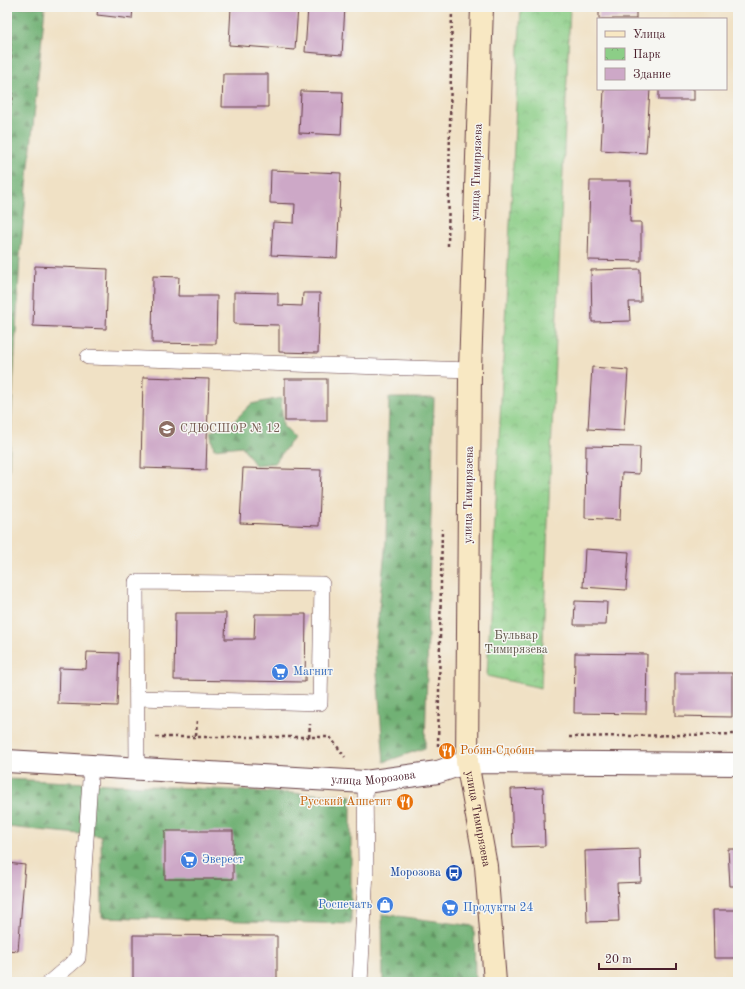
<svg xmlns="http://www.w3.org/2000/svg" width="745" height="989" font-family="'Old Standard TT',serif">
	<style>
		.forest { fill: url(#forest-firs); stroke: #5e6850 }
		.park { fill: url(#park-crowns); stroke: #6b7659 }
		.building { fill: #cda8c7 }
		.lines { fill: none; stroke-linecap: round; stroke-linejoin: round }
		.lane-casing { stroke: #633c42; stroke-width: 16 }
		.street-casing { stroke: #633c42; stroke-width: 24 }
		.secondary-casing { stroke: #633c42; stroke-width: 24 }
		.path { stroke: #633c42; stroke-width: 2.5; stroke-dasharray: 3 3; stroke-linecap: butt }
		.lane { stroke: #fff; stroke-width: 15 }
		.street { stroke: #fff; stroke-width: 22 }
		.secondary { stroke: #f8e8c3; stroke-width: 22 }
		.labels { text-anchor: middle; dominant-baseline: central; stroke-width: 3; stroke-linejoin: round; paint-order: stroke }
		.street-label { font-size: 12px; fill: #4a1f2b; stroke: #f6f6f2 }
		.education-label { font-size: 12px; fill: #785e54; stroke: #f6f6f2; text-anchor: start }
		.park-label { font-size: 12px; fill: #5e5447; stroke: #f6f6f2 }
		.shop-label { font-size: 12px; fill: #366cbe; stroke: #f6f6f2; text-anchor: start }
		.food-label { font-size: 12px; fill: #c56008; stroke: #f6f6f2; text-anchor: start }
		.transit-label { font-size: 12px; fill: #164399; stroke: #f6f6f2; text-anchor: end }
	</style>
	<defs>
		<pattern id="forest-firs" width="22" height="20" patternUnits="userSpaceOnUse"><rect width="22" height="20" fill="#71b174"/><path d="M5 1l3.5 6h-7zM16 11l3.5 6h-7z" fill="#5f8f5f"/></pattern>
		<pattern id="park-crowns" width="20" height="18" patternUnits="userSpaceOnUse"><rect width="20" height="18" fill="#8cce87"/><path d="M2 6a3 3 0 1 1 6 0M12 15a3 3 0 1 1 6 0" fill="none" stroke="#7ab075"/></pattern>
	</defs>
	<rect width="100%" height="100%" fill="#f6f6f2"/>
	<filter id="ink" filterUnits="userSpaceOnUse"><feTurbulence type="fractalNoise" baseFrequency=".025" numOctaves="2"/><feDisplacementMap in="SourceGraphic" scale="8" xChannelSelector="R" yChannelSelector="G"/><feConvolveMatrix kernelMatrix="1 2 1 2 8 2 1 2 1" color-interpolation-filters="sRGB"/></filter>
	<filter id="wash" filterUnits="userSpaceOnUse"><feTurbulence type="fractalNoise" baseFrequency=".012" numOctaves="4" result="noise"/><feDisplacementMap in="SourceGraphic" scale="16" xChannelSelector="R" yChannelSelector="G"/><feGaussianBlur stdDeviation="0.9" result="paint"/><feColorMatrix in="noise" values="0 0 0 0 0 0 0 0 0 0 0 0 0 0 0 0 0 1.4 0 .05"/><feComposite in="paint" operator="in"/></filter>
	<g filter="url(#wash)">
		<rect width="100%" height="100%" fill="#f0e1c5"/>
		<g class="forest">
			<polygon points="7,7 45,7 20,256 7,502"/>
			<polygon points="281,398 283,426 294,437 275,463 255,465 242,446 214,449 210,432 234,421 251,404"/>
			<polygon points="389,398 434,398 425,748 384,762 375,647 386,541"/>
			<polygon points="7,779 351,796 351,924 102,917 101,836 7,827"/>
			<polygon points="382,914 474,926 475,982 383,982"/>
		</g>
		<polygon class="park" points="521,7 570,7 541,688 487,676"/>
		<g id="blocks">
			<g class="building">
				<polygon points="98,7 133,7 132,19 97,15"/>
				<polygon points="231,7 298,7 295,50 229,45"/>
				<polygon points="308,7 345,7 342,55 305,52"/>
				<rect x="599" y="7" width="37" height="12"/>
				<polygon points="223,74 268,74 268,107 222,107"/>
				<polygon points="604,89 650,89 646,153 601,150"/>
				<rect x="659" y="89" width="35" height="11"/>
				<polygon points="301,91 343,92 341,135 299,133"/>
				<polygon points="271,170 341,173 337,258 271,255 273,222 294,223 295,204 270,203"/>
				<polygon points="590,181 631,181 630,222 641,222 641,261 588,260"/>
				<polygon points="35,266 108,269 106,329 33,326"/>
				<polygon points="640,269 641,302 629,302 630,321 592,322 591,270"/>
				<polygon points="153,276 179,277 178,296 217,296 216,344 152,343"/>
				<polygon points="234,292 278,293 278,305 302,306 303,293 320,293 318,353 279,352 279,325 234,324"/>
				<polygon points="592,367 628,370 624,431 588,429"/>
				<polygon points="143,377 209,379 206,470 141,468"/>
				<rect x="285" y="379" width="42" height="42"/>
				<polygon points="586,446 640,447 639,474 622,473 620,520 585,518"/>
				<polygon points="243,468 321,470 319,526 240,523"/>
				<polygon points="585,549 629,552 626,590 583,587"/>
				<polygon points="575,601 607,602 606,625 574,625"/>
				<polygon points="175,613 226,613 225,639 254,639 255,614 306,614 305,682 174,680"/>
				<polygon points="87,652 119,653 117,706 58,704 59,668 86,669"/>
				<polygon points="575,653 647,654 646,714 574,713"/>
				<polygon points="675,673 732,673 732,717 675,716"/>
				<polygon points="543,788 545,846 513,847 511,789"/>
				<rect x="165" y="831" width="68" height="48"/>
				<polygon points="640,849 641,882 617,883 619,921 587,922 585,851"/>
				<polygon points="728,849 738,849 738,886 730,886"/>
				<polygon points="7,863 25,865 18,951 7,950"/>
				<polygon points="713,910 738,910 738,958 714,958"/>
				<polygon points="133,935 277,936 277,982 133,982"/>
			</g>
		</g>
	</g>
	<g filter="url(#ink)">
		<use href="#blocks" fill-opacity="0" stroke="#633c42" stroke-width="1"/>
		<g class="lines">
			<g class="lane-casing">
				<g id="lane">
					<polyline points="88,357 470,370"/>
					<polyline points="137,769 136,582 322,584 320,703 138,698"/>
					<polyline points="50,982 78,958 91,765"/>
					<polyline points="360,982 366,871 365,782"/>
				</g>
			</g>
			<g class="street-casing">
				<g id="street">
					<path id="s1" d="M7 761 365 782 438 772 467 762 738 764"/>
				</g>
			</g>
			<g class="secondary-casing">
				<g id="secondary">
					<path id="s2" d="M482 7 470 370 467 762 486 866 495 982"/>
				</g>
			</g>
			<g class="path">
				<polyline points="7,111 12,101 9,7"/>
				<polyline points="448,246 452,7"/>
				<polyline points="196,736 197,719"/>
				<polyline points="156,737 330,737 345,757"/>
				<polyline points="309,737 310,724"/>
				<polyline points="569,737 738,734"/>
				<polyline points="438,746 442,529"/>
			</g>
			<use href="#lane" class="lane"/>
			<use href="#street" class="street"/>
			<use href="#secondary" class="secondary"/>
		</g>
	</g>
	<defs>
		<g id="school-disc" transform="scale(0.9)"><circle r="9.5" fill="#8d6e63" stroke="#f6f6f2"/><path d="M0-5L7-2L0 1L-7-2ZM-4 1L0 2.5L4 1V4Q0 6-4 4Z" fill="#fff"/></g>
		<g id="supermarket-disc" transform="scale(0.9)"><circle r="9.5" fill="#3f7fe0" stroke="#f6f6f2"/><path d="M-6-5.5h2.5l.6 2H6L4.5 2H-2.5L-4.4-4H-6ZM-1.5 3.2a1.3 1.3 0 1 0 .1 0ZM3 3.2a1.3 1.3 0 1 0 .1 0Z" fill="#fff"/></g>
		<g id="restaurant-disc" transform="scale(0.9)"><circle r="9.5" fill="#e8710a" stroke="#f6f6f2"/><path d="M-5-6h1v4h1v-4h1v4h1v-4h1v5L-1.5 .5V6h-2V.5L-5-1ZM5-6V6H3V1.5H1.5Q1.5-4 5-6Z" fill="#fff"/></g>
		<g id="bus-disc" transform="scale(0.9)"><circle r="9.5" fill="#1a4fb4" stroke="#f6f6f2"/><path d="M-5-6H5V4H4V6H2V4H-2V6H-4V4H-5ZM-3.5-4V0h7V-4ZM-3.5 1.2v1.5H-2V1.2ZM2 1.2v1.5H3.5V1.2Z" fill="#fff"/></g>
		<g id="shop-disc" transform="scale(0.9)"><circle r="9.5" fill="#3f7fe0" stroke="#f6f6f2"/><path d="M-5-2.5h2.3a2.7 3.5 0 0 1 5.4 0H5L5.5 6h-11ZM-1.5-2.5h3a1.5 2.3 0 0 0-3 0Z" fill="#fff"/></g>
	</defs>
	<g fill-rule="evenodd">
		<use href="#school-disc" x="167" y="429"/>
		<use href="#supermarket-disc" x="280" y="672"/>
		<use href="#restaurant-disc" x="447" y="751"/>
		<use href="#restaurant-disc" x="405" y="802"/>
		<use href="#supermarket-disc" x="189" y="860"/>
		<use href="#bus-disc" x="454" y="873"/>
		<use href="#shop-disc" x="385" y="905"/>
		<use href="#supermarket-disc" x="450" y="908"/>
	</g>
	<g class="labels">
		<g class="street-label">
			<text transform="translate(477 172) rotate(-88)">улица Тимирязева</text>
			<text transform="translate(469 495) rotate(-89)">улица Тимирязева</text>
			<text stroke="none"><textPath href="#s1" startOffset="367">улица Морозова</textPath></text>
			<text stroke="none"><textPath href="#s2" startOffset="813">улица Тимирязева</textPath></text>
		</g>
		<g class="education-label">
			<text x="180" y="429">СДЮСШОР № 12</text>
		</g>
		<g class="park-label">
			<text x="516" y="636">Бульвар<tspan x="516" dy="14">Тимирязева</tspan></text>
		</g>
		<g class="shop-label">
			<text x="293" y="672">Магнит</text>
			<text x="202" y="860">Эверест</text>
			<text x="372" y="905" text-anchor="end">Роспечать</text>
			<text x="463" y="908">Продукты 24</text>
		</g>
		<g class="food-label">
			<text x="460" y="751">Робин Сдобин</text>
			<text x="392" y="802" text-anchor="end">Русский Аппетит</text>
		</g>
		<g class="transit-label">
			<text x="441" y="873">Морозова</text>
		</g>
	</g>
	<rect width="745" height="989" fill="none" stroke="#f6f6f2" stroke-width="24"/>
	<rect x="597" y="18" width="130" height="72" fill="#f6f6f2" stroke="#b1a0a2"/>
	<rect x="605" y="31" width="20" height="6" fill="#f8e8c3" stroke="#b1a0a2"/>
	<text x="633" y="38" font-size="12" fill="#4a1f2b">Улица</text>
	<rect x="605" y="48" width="20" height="12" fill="url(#park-crowns)" stroke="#b1a0a2"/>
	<text x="633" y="58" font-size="12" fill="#4a1f2b">Парк</text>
	<rect x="605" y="68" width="20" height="12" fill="#cda8c7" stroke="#b1a0a2"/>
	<text x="633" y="78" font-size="12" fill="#4a1f2b">Здание</text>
	<path d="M599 963v6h77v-6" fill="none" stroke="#4a1f2b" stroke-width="2"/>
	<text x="605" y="963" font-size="12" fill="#4a1f2b" stroke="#f6f6f2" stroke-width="3" paint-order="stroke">20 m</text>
</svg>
